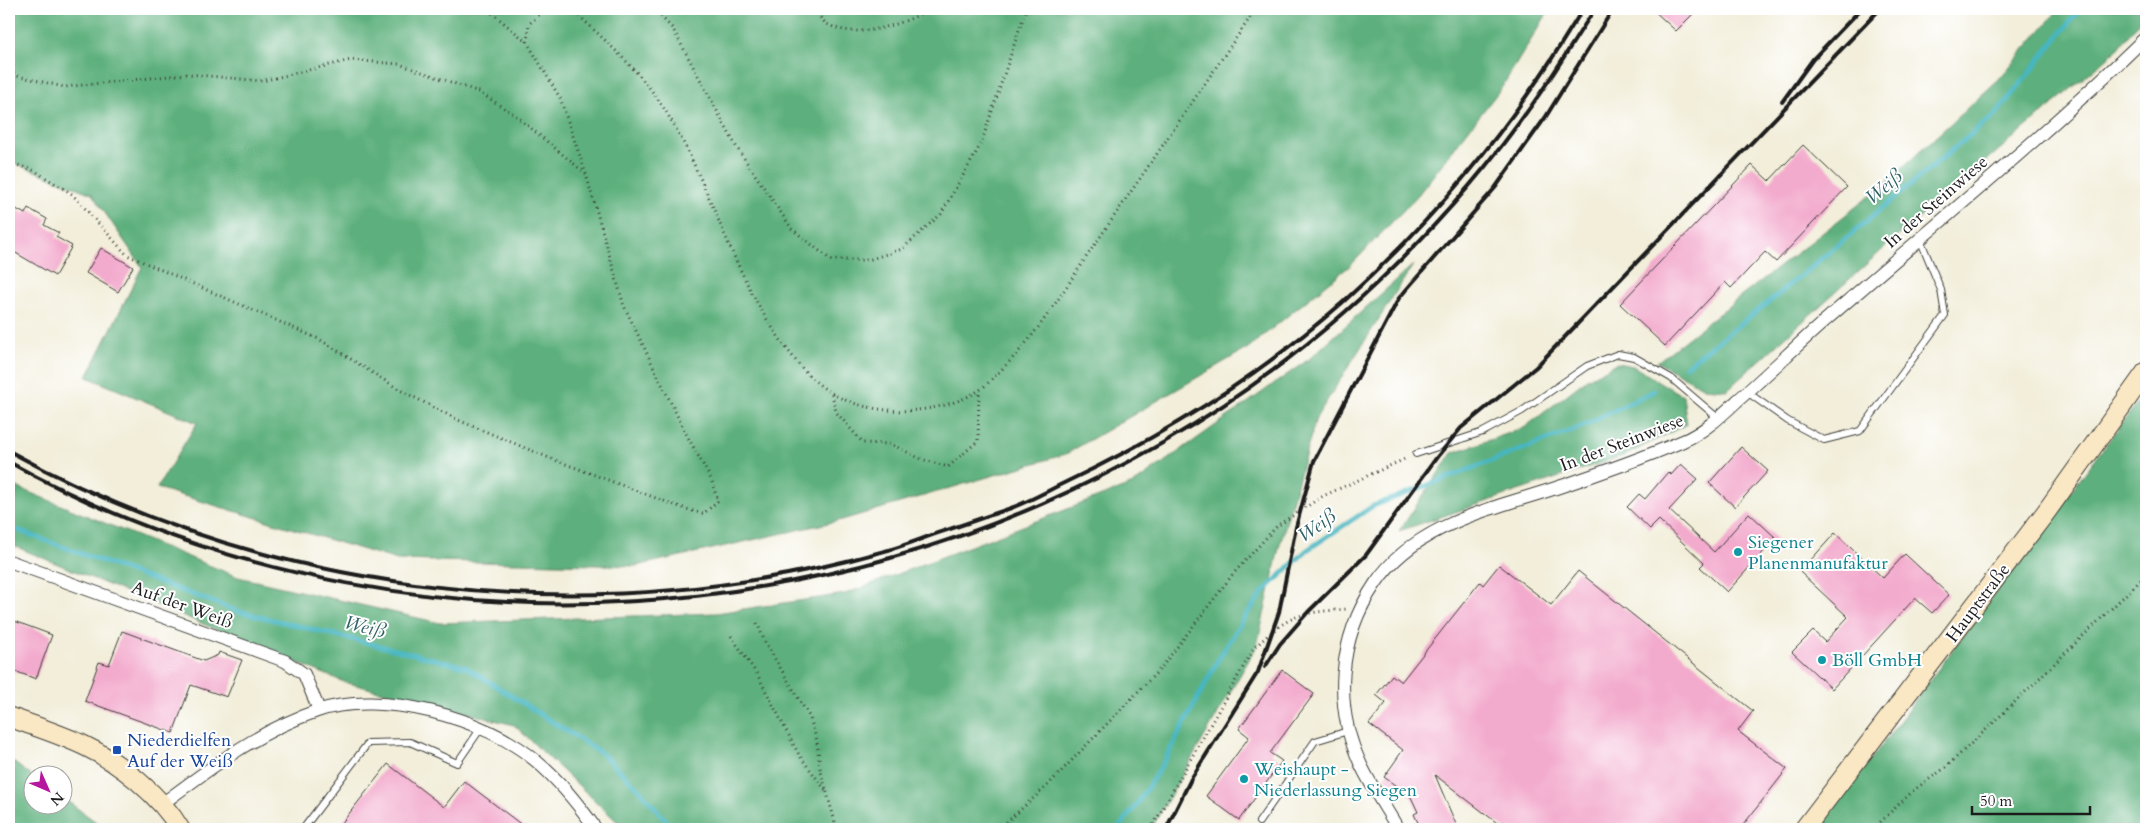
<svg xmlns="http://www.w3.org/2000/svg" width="2155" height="838" font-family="Cardo,serif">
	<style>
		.forest { fill: #5db07d; stroke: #3c664c }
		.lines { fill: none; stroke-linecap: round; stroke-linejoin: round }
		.stream { stroke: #47b6c1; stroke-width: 5 }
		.building { fill: #f3abcd }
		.service-casing { stroke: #3c3c38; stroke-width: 8 }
		.minor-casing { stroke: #3c3c38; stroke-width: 14 }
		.secondary-casing { stroke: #3c3c38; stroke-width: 21 }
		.path { stroke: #3c3c38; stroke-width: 3; stroke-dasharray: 1 4; stroke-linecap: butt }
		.service { stroke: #fff; stroke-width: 6 }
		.minor { stroke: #fff; stroke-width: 12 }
		.secondary { stroke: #fae7c3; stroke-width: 19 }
		.rail { stroke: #1c1c1c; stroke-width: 4 }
		.culture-dot { fill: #0f9aa8; stroke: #fff; stroke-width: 2 }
		.transit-dot { fill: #1a4fb4; stroke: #fff; stroke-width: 2 }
		.labels { text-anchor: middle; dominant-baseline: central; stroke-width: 4; stroke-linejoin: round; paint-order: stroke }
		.street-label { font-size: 18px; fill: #1c1c1c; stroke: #fff }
		.culture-label { font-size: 18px; fill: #0d838f; stroke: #fff; text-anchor: start }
		.transit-label { font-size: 18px; fill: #164399; stroke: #fff; text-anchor: start }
		.water-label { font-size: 19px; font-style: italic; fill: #2f6166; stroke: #fff }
	</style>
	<rect width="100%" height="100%" fill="#fff"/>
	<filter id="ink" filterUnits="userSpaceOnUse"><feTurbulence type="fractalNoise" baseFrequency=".02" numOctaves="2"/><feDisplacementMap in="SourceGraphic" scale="10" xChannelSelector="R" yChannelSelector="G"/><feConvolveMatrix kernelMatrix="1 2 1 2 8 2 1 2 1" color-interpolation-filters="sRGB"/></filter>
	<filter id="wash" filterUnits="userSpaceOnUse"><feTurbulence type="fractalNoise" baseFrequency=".0096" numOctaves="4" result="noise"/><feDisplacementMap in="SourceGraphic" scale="20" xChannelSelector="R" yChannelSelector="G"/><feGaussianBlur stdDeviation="1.12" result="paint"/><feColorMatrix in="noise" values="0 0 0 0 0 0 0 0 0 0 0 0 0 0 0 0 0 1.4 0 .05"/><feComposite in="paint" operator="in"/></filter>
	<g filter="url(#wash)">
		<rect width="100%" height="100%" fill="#f2eeda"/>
		<g class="forest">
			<polygon points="9,9 1550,9 1502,87 1418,195 1352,264 1248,348 1066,454 842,520 636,566 397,560 157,488 197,423 87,377 142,267 92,194 9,161"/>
			<polygon points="2059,9 2140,9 2140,20 2119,48 1891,242 1727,390 1704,388 1657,362 1880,188 1999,79"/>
			<polygon points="1413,265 1316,418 1279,548 1257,646 1151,829 625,829 514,725 344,682 9,544 9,482 21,489 238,577 440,623 716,613 845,594 1133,484 1309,359"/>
			<polygon points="1617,363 1633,366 1683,396 1687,424 1628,454 1399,531 1452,453 1524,428 1587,379"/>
			<polygon points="2146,391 2146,829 1819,829"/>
			<polygon points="9,759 32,776 32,806 62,806 63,798 106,829 9,829"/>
		</g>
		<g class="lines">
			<g class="stream">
				<polyline points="1686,366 1774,298 1998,112 2080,9"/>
				<polyline points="9,527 237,611 466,667 601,753 640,790 667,822 670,829"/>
				<polyline points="1118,829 1137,804 1165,760 1218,660 1244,618 1264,591 1307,550 1373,506 1581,427 1654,391"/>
			</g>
		</g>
		<g id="blocks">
			<g class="building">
				<polygon points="1652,9 1698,9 1676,31"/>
				<polygon points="1803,145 1847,187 1776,262 1765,252 1731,288 1725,282 1665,346 1620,304 1752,165 1769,181"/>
				<polygon points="9,205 25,214 28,208 47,219 44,225 59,233 56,237 72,246 55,276 9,249"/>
				<polygon points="101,248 133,267 118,292 86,273"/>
				<polygon points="1741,447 1768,471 1735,507 1709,483"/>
				<polygon points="1681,464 1698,479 1669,510 1714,552 1749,513 1776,538 1727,592 1700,567 1704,563 1659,520 1650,529 1627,507 1639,494 1645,499 1668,472 1671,475"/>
				<polygon points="1835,533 1883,578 1905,554 1949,595 1932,613 1915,598 1832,689 1792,652 1813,631 1825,642 1848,617 1800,572"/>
				<polygon points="1499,565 1551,605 1578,571 1753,711 1738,731 1787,769 1740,829 1505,829 1435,775 1458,829 1421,829 1414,814 1418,812 1411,797 1384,777 1403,750 1369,724 1386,703 1376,695 1392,675 1401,682 1480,582 1483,585"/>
				<polygon points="9,619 52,635 36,679 9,669"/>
				<polygon points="122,631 204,661 218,655 219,652 242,660 227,697 191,685 173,733 85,701 99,662 109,665"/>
				<polygon points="1282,670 1314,694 1270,753 1282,761 1239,820 1206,796 1249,737 1239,729"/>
				<polygon points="388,764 444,807 464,781 527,829 337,829"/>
			</g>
		</g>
	</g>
	<g filter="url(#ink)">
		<use href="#blocks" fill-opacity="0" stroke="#3c3c38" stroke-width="1"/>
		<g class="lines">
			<g class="service-casing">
				<g id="service">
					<polyline points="1747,392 1788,421 1824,440 1860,431 1945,315 1941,290 1920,239"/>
					<polyline points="1416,454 1483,432 1522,411 1587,366 1618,354 1634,357 1671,378 1718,418"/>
					<polyline points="1259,822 1315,741 1348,731"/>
					<polyline points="303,829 368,743 410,742 457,763 481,728"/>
				</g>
			</g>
			<g class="minor-casing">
				<g id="minor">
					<polyline points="9,561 285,661 304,674 319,710"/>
					<path d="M162 804C210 768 260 730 317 711 381 689 486 718 536 761 560 781 578 804 596 829"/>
					<path d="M1398 829C1386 808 1372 788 1361 765 1333 706 1338 639 1375 584 1415 524 1492 509 1556 488 1598 474 1641 459 1683 441 1703 433 1721 416 1737 401 1768 374 1797 345 1828 318 1935 225 2045 136 2146 37"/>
				</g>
			</g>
			<g class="secondary-casing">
				<g id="secondary">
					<path d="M9 717C34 726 60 734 85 746 119 762 161 796 180 829"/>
					<polyline points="1804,829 2046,512 2146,372"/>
				</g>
			</g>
			<g class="path">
				<path d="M572 9C604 40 641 71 665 110 706 176 726 252 766 318 782 342 798 368 821 386 862 418 934 418 978 391 985 387 992 379 998 373 1036 337 1062 293 1091 250 1146 170 1201 89 1256 9"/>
				<polyline points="654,9 673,29 737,148 792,229 831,260 868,260 902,249 941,214 981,144 1026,9"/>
				<path d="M815 9C818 14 822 21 827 24 857 41 903 24 931 9"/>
				<polyline points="527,42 529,24 546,9"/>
				<polyline points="9,71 18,76 64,87 188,74 262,81 351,60 399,64 479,92 515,115 585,173"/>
				<polyline points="9,162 35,171 72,194 127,255 319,339 400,390 458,420 547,457 677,506 703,514 718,501 711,479 685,432 624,306 586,174 560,98 527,42 487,9"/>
				<polyline points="832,394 836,412 863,443 891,444 921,459 948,467 978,441 979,391"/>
				<polyline points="757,623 765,642 810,718 817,741 820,768 837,829"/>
				<polyline points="731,636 757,674 799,755 826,791"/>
				<polyline points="999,829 1048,785 1161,668 1233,574 1277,526 1323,496 1407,458"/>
				<path d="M1151 829 1254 648C1290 614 1298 613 1347 609"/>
				<polyline points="1873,829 1914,790 1945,768 1992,724 2146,575"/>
			</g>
			<use href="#service" class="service"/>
			<use href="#minor" class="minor"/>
			<use href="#secondary" class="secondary"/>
			<g class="rail">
				<polyline points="1782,102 1813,59 1861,9"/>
				<path d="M9 451C273 597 591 633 881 552 905 546 927 536 950 529 970 522 991 515 1011 508 1030 501 1049 490 1068 481 1166 434 1260 375 1342 303 1414 238 1479 165 1534 85 1552 60 1567 34 1583 9"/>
				<path d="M9 462C434 698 981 632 1345 312 1420 246 1489 169 1545 86 1562 61 1578 34 1595 9"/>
				<polyline points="1265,667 1280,644 1308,612 1366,555 1437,457 1461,428 1536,367 1880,9"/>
				<polyline points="1166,829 1191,779 1258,672 1279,612 1296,527 1314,461 1399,298 1495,188 1545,118 1613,9"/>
			</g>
		</g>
	</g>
	<g class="culture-dot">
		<circle cx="1738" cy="552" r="5"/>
		<circle cx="1822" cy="660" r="5"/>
		<circle cx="1244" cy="779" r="5"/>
	</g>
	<rect class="transit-dot" x="112" y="745" width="10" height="10" rx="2.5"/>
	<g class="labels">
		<g class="street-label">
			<text transform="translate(1936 202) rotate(-41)">In der Steinwiese</text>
			<text transform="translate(1622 443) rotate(-21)">In der Steinwiese</text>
			<text transform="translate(1978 603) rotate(-53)">Hauptstraße</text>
			<text transform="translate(182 605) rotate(20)">Auf der Weiß</text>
		</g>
		<g class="culture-label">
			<text x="1748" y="542">Siegener<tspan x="1748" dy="21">Planenmanufaktur</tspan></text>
			<text x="1832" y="660">Böll GmbH</text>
			<text x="1254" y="769">Weishaupt -<tspan x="1254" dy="21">Niederlassung Siegen</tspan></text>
		</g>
		<g class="transit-label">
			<text x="127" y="740">Niederdielfen<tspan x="127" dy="21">Auf der Weiß</tspan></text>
		</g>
		<g class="water-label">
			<text transform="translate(1884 187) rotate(-40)">Weiß</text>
			<text transform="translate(1317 526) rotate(-35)">Weiß</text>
			<text transform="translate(365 627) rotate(14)">Weiß</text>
		</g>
	</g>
	<rect width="2155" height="838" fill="none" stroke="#fff" stroke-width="30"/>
	<g transform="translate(48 790) rotate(135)"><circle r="24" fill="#ffffff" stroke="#a4a4a4"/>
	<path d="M0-4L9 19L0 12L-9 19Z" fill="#b5179e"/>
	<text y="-8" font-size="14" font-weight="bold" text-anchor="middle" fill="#1c1c1c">N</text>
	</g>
	<path d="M1972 806v8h118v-8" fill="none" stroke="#1c1c1c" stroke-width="2.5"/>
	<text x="1980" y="806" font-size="15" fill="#1c1c1c" stroke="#ffffff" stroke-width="4" paint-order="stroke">50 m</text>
</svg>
